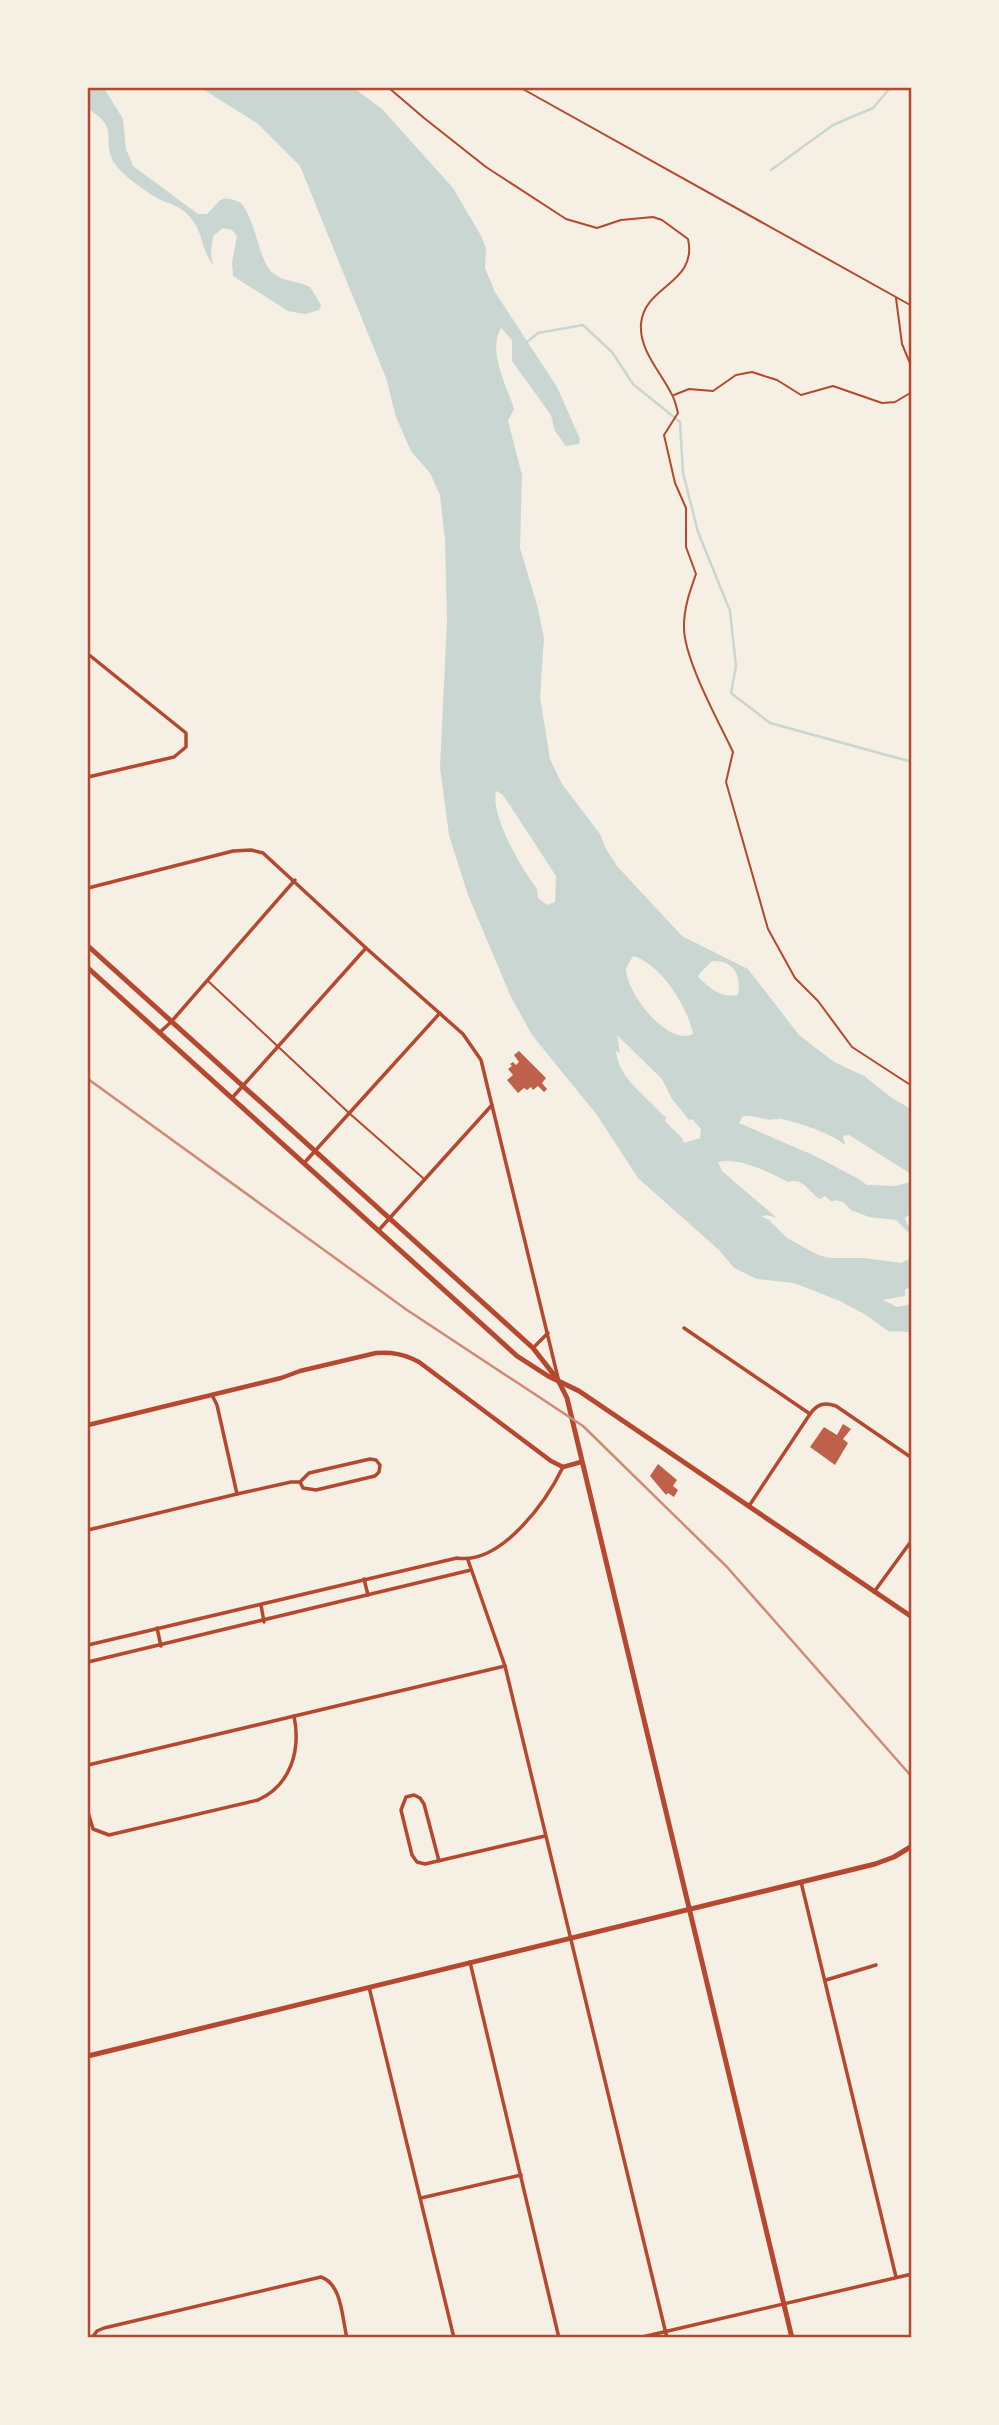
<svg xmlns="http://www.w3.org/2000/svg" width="999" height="2425" font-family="Lato,sans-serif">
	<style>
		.water { fill: #c9d6d2; fill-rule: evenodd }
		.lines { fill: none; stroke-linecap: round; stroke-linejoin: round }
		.stream { stroke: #c9d6d2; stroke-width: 2.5 }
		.building { fill: #bf614a }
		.path { stroke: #b5482f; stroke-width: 2 }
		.service { stroke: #b5482f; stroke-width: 2 }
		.minor { stroke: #b5482f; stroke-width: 3.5 }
		.tertiary { stroke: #b5482f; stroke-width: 4.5 }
		.secondary { stroke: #b5482f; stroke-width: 5 }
		.rail { stroke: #cf8b77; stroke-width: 2.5 }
		.neatline { fill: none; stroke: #b5482f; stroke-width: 2.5 }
	</style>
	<rect width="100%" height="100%" fill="#f6efe4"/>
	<g class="water">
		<path d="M88 88H104L123 119 126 149 133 166 198 214H207C221 201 219 193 241 203 257 222 258 261 273 273 284 282 298 281 310 287L321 305 319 310 305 314 288 311 233 276 232 262 237 236 232 230 223 228 213 236 211 253 213 265C201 250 203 231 190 217 181 207 174 205 163 201 150 195 123 176 115 164 100 140 122 129 88 109Z"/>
		<path d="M201 88H354L382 109 453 188 480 234 486 248 485 268 495 292 557 387 580 439 579 444 566 446 555 431 551 415 512 361V340L501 328C487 351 507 386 514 409L508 421 522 475 520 548 537 605 544 638 540 697 550 759 562 784 600 834 606 849 617 866 682 936 748 969 799 1035 834 1062 864 1076 892 1098 911 1109V1178V1174L849 1135 843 1136 845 1145C829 1132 802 1124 782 1119 776 1118 771 1121 766 1119 757 1117 752 1116 743 1116L739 1123 813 1155 857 1178 867 1185 895 1186 911 1182V1213L905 1218 907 1224 911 1228V1235L896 1220 869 1217 851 1210 843 1202 835 1200 832 1202 825 1196 820 1199C809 1193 804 1177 788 1182 768 1172 740 1157 718 1162L722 1171 777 1218 767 1215 761 1216 769 1220 787 1238 818 1255 830 1258H864L901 1263 911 1258V1288L905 1289V1296L883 1300 897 1307 911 1304V1332L888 1331 866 1315 840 1301 794 1283 757 1279 734 1268 719 1250 638 1178 597 1115 532 1035 511 997 468 895 449 835 440 767 447 621 445 540 440 495 430 473 411 451 396 417 386 378 300 166 257 123ZM496 791 502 794 511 807 556 876 555 902 547 905 538 898 537 889C521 868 490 815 496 791ZM633 956C660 963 688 1007 693 1034 667 1047 625 991 626 968ZM712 961C735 960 741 976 738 995 720 998 710 988 698 977L700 973ZM617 1035 662 1079 672 1099 689 1120 692 1119 701 1129 700 1138 684 1143 682 1138 665 1121 666 1117C659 1112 656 1107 650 1102 635 1087 618 1073 616 1051L620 1053Z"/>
	</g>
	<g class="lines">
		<g class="stream">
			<polyline points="771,170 833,125 873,108 890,88"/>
			<polyline points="527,342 538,333 583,325 612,352 633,384 680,422 683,473 698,532 730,611 736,666 731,693 770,723 912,762"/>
		</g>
	</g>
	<g class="building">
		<polygon points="519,1051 546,1078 542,1083 547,1089 544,1092 538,1086 533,1090 531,1087 527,1090 524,1088 518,1093 507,1080 513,1075 508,1069 512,1066 510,1064 513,1062 516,1065 519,1062 514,1055"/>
		<polygon points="843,1424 851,1429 843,1439 848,1443 835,1465 810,1447 824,1427 837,1435"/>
		<polygon points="658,1464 677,1480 673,1486 678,1490 674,1497 668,1493 666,1495 650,1476"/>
	</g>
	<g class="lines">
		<g class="path">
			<path d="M389 88 424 118 486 167 566 219 597 228 621 220 653 217 662 220 688 239C698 284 644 285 641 324 639 350 660 371 671 393 675 399 676 406 678 413L664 435 675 483 686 508V547L696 574C690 591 684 607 684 626 683 658 719 722 733 752L726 782 768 929 795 978 818 1001 852 1047 912 1086"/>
			<polyline points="521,88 912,306"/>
			<polyline points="896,298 902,344 912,368"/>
			<polyline points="674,395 689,389 713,391 736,375 752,372 777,380 801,395 833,386 882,403 895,402 912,392"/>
		</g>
		<polyline class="service" points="208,981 349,1113 423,1178"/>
		<g class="minor">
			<polyline points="88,654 186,733 186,747 174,757 88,777"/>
			<polyline points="88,888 233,851 251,850 263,853 366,948 463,1034 481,1060 558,1378"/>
			<polyline points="159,1033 171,1022 295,880"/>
			<polyline points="232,1098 366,948"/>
			<polyline points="305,1162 440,1013"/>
			<polyline points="378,1231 492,1105"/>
			<polyline points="684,1328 810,1414"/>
			<polyline points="533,1348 548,1333"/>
			<polyline points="212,1395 217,1405 237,1494"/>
			<polygon points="370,1459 376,1460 380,1465 379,1472 375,1476 316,1490 303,1488 300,1482 309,1473"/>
			<path d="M749 1506 810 1414C817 1404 824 1402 836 1406L912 1458"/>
			<polyline points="88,1530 237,1494 291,1482 300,1482"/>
			<polyline points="468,1560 505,1666 667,2338"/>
			<polyline points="364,1579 368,1595"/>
			<polyline points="874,1592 912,1540"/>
			<polyline points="261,1605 264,1622"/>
			<polyline points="157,1628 161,1646"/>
			<path d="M88 1645 457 1558C501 1565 546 1502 563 1467"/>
			<polyline points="88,1662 471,1570"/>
			<polyline points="88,1765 505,1666"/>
			<path d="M88 1812 93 1829 109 1835 258 1800C291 1785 301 1750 294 1716"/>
			<polyline points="439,1861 424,1804 420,1798 414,1795 406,1797 401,1810 412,1855 417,1862 425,1864 545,1836"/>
			<polyline points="801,1882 896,2277"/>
			<polyline points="470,1962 559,2338"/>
			<polyline points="826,1980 876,1965"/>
			<polyline points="369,1987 454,2338"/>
			<polyline points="421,2198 521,2175"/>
			<path d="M92 2338 97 2331 104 2328 321 2277C342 2284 342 2318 347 2338"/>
			<polyline points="638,2338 912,2274"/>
		</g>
		<path class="tertiary" d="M88 1425 281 1378 300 1371 376 1353C392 1352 404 1354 419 1362L551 1461 563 1467 581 1462"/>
		<g class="secondary">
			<polyline points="88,946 533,1348 558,1380 567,1398 792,2338"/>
			<polyline points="88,968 517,1356 548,1376 579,1391 912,1617"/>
			<polyline points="88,2056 875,1864 894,1857 912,1846"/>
		</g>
		<polyline class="rail" points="88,1079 407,1310 583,1426 727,1567 912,1777"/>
	</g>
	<rect width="999" height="2425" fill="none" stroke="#f6efe4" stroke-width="178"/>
	<rect x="89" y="89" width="821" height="2247" class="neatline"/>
</svg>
